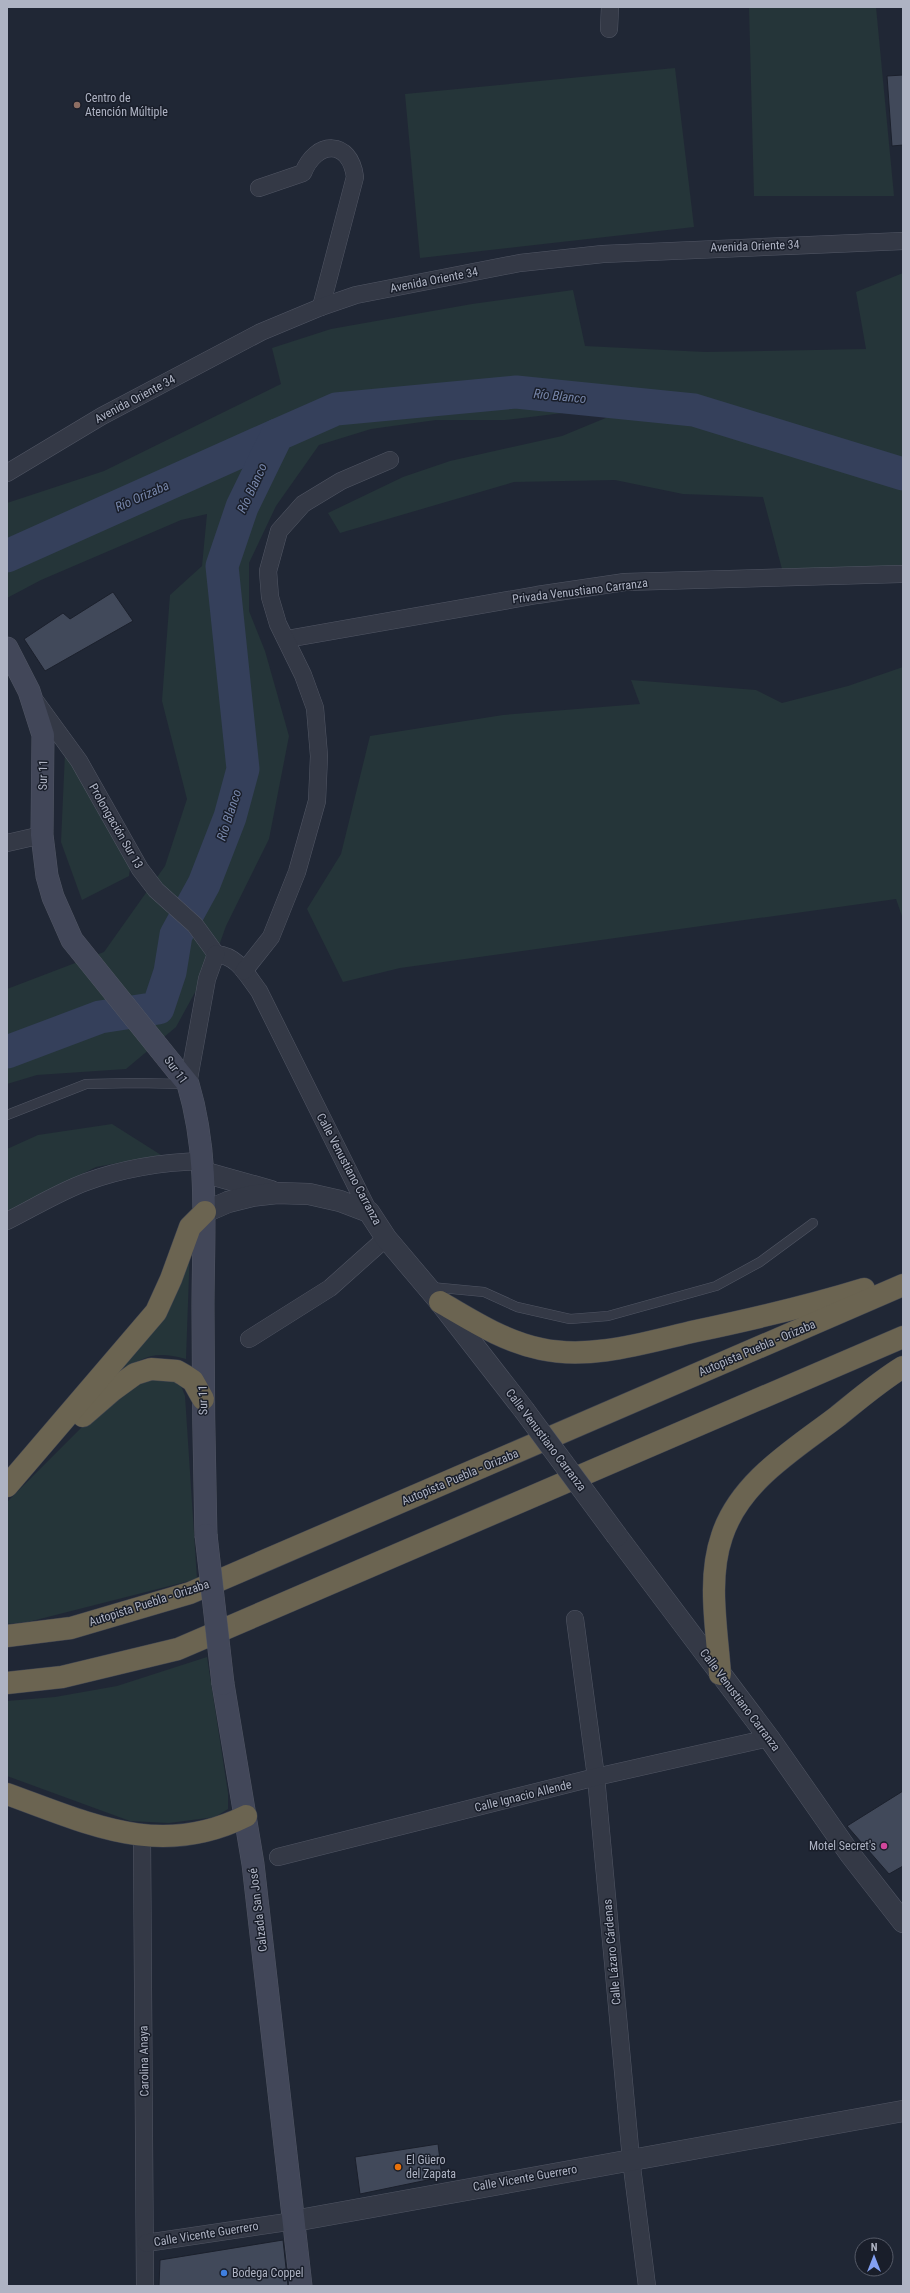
<svg xmlns="http://www.w3.org/2000/svg" width="910" height="2293" font-family="'Roboto Condensed',sans-serif">
	<style>
		.green { fill: #253539 }
		.lines { fill: none; stroke-linecap: round; stroke-linejoin: round }
		.river { stroke: #35405b; stroke-width: 33 }
		.building { fill: #41495a; stroke: #1b202c }
		.service-casing { stroke: #515664; stroke-width: 10 }
		.minor-casing { stroke: #515664; stroke-width: 18 }
		.tertiary-casing { stroke: #515664; stroke-width: 22 }
		.secondary-casing { stroke: #515664; stroke-width: 23 }
		.motorway-casing { stroke: #3e4350; stroke-width: 23 }
		.service { stroke: #343946; stroke-width: 9 }
		.minor { stroke: #343946; stroke-width: 17 }
		.tertiary { stroke: #343946; stroke-width: 21 }
		.secondary { stroke: #424759; stroke-width: 22 }
		.motorway { stroke: #6b6451; stroke-width: 22 }
		.tertiary-bridge-casing { stroke: #515664; stroke-width: 22; stroke-linecap: butt }
		.secondary-bridge-casing { stroke: #515664; stroke-width: 23; stroke-linecap: butt }
		.tertiary-bridge { stroke: #343946; stroke-width: 21 }
		.secondary-bridge { stroke: #424759; stroke-width: 22 }
		.education-dot { fill: #8d6e63; stroke: #191e2a; stroke-width: 1.5 }
		.hotel-dot { fill: #d1479c; stroke: #191e2a; stroke-width: 1.5 }
		.food-dot { fill: #e8710a; stroke: #191e2a; stroke-width: 1.5 }
		.shop-dot { fill: #3f7fe0; stroke: #191e2a; stroke-width: 1.5 }
		.labels { text-anchor: middle; dominant-baseline: central; stroke-width: 3; stroke-linejoin: round; paint-order: stroke }
		.poi-label { font-size: 12px; fill: #aeb3c3; stroke: #191e2a; text-anchor: start }
		.street-label { font-size: 12px; fill: #aeb3c3; stroke: #191e2a }
		.water-label { font-size: 13px; font-style: italic; fill: #7786aa; stroke: #191e2a }
	</style>
	<rect width="100%" height="100%" fill="#202735"/>
	<g class="green">
		<polygon points="749,7 876,7 894,196 754,196"/>
		<polygon points="675,68 694,227 420,258 405,94"/>
		<polygon points="903,273 903,571 782,569 763,497 683,494 615,480 514,482 340,533 328,513 403,477 450,461 562,436 608,417 563,413 505,420 436,420 371,429 319,445 276,506 249,563 249,611 265,651 289,736 269,839 226,926 216,954 176,1027 126,1069 37,1075 7,1084 7,989 104,952 165,866 187,799 162,701 170,595 202,566 207,514 181,520 41,580 7,598 7,503 104,471 281,384 272,348 331,329 472,304 573,290 585,346 705,352 866,349 856,292"/>
		<polygon points="903,667 903,919 896,899 400,968 343,982 307,909 341,854 370,736 503,715 640,704 631,680 756,690 782,703 848,686"/>
		<polygon points="65,753 131,861 129,876 82,900 61,842"/>
		<polygon points="112,1124 161,1155 96,1167 7,1211 7,1149 38,1135"/>
		<path d="M190 1247 186 1359C153 1350 143 1357 116 1375Z"/>
		<polygon points="152,1377 168,1378 180,1383 185,1396 197,1579 28,1622 7,1624 7,1502 86,1423 129,1386"/>
		<polygon points="207,1657 228,1793 228,1809 215,1817 169,1823 130,1821 7,1776 7,1701 55,1697 117,1686"/>
	</g>
	<g class="lines">
		<g class="river">
			<polyline points="7,556 277,435"/>
			<polyline points="7,1052 100,1017 158,1008 170,972 176,935 204,884 230,817 243,769 222,566 242,507 277,435 336,409 516,392 694,410 903,474"/>
		</g>
	</g>
	<g class="building">
		<polygon points="903,75 903,145 892,146 887,76"/>
		<polygon points="113,592 133,621 45,671 24,639 63,613 70,619"/>
		<polygon points="903,1791 903,1866 889,1874 847,1826"/>
		<polygon points="438,2144 442,2177 360,2194 355,2157"/>
		<polygon points="283,2240 288,2286 159,2286 160,2260"/>
	</g>
	<g class="lines">
		<g class="service-casing">
			<g id="service">
				<polyline points="7,1115 86,1084 136,1083 186,1084"/>
				<polyline points="431,1287 484,1292 517,1307 570,1319 608,1316 716,1286 760,1262 813,1223"/>
			</g>
		</g>
		<g class="minor-casing">
			<g id="minor">
				<polyline points="609,29 610,7"/>
				<path d="M259 188 303 173C316 140 350 139 355 177L321 307"/>
				<polyline points="7,473 102,416 261,332 321,307 356,295 520,263 603,254 903,241"/>
				<polyline points="287,639 537,595 625,582 900,574"/>
				<polyline points="36,702 79,761 140,869 156,890 195,925 216,954"/>
				<polyline points="7,843 42,835"/>
				<path d="M216 954C238 956 246 974 259 991L369 1212"/>
				<polyline points="244,971 271,937 297,872 317,801 319,756 315,708 303,675 278,624 270,597 268,571 279,531 303,504 341,481 390,460"/>
				<polyline points="188,1084 207,979 216,954"/>
				<path d="M7 1221C33 1208 59 1192 86 1182 124 1168 162 1162 203 1161"/>
				<polyline points="249,1339 330,1288 386,1238"/>
				<polyline points="575,1619 596,1777 631,2159 647,2286"/>
				<polyline points="142,1836 145,2286"/>
				<polyline points="278,1857 596,1777 769,1738"/>
				<polyline points="146,2243 294,2221"/>
			</g>
		</g>
		<g class="tertiary-casing">
			<g id="tertiary">
				<polyline points="203,1172 271,1191"/>
				<polyline points="205,1212 228,1202 252,1196 277,1193 309,1194 340,1201 369,1212 386,1238 440,1302 524,1410"/>
				<polyline points="617,1536 769,1738 850,1854 903,1922"/>
				<polyline points="294,2221 903,2111"/>
			</g>
		</g>
		<g class="secondary-casing">
			<g id="secondary">
				<path d="M7 648 29 691 43 735 42 835 47 876 53 897 72 940 188 1084C210 1157 203 1233 203 1308 203 1384 204 1459 206 1535"/>
				<polyline points="223,1684 253,1864 301,2286"/>
			</g>
		</g>
		<g class="motorway-casing">
			<g id="motorway">
				<path d="M440 1302C473 1321 503 1341 541 1349 592 1360 647 1342 696 1331 753 1319 809 1306 864 1289"/>
				<polyline points="83,1416 113,1390 135,1374 151,1369 177,1371 184,1375 193,1381 203,1399"/>
				<polyline points="7,1486 156,1312 171,1279 190,1227 205,1212"/>
				<polyline points="7,1636 71,1628 190,1593 903,1285"/>
				<path d="M720 1674C717 1630 707 1579 722 1536 740 1481 795 1449 838 1416 859 1399 880 1381 903 1367"/>
				<polyline points="7,1683 62,1677 178,1649 903,1337"/>
				<path d="M7 1794C90 1824 160 1859 246 1816"/>
			</g>
		</g>
		<use href="#service" class="service"/>
		<use href="#minor" class="minor"/>
		<use href="#tertiary" class="tertiary"/>
		<use href="#secondary" class="secondary"/>
		<use href="#motorway" class="motorway"/>
		<g class="tertiary-bridge-casing">
			<polyline id="tertiary-bridge" points="524,1410 617,1536"/>
		</g>
		<g class="secondary-bridge-casing">
			<polyline id="secondary-bridge" points="206,1535 223,1684"/>
		</g>
		<use href="#tertiary-bridge" class="tertiary-bridge"/>
		<use href="#secondary-bridge" class="secondary-bridge"/>
	</g>
	<circle class="education-dot" cx="77" cy="105" r="4"/>
	<circle class="hotel-dot" cx="884" cy="1846" r="4"/>
	<circle class="food-dot" cx="398" cy="2167" r="4"/>
	<circle class="shop-dot" cx="224" cy="2273" r="4"/>
	<g class="labels">
		<g class="poi-label">
			<text x="85" y="98">Centro de<tspan x="85" dy="14">Atención Múltiple</tspan></text>
			<text x="876" y="1846" text-anchor="end">Motel Secret's</text>
			<text x="406" y="2160">El Güero<tspan x="406" dy="14">del Zapata</tspan></text>
			<text x="232" y="2273">Bodega Coppel</text>
		</g>
		<g class="street-label">
			<text transform="translate(755 246) rotate(-2)">Avenida Oriente 34</text>
			<text transform="translate(434 280) rotate(-11)">Avenida Oriente 34</text>
			<text transform="translate(135 399) rotate(-28)">Avenida Oriente 34</text>
			<text transform="translate(580 591) rotate(-7)">Privada Venustiano Carranza</text>
			<text transform="translate(43 775) rotate(-89)">Sur 11</text>
			<text transform="translate(116 826) rotate(60)">Prolongación Sur 13</text>
			<text transform="translate(176 1070) rotate(54)">Sur 11</text>
			<text transform="translate(349 1169) rotate(62)">Calle Venustiano Carranza</text>
			<text transform="translate(757 1348) rotate(-23)">Autopista Puebla - Orizaba</text>
			<text transform="translate(203 1400) rotate(-91)">Sur 11</text>
			<text transform="translate(546 1440) rotate(53)">Calle Venustiano Carranza</text>
			<text transform="translate(460 1477) rotate(-23)">Autopista Puebla - Orizaba</text>
			<text transform="translate(149 1603) rotate(-18)">Autopista Puebla - Orizaba</text>
			<text transform="translate(740 1700) rotate(53)">Calle Venustiano Carranza</text>
			<text transform="translate(523 1796) rotate(-14)">Calle Ignacio Allende</text>
			<text transform="translate(258 1910) rotate(-97)">Calzada San José</text>
			<text transform="translate(612 1952) rotate(-95)">Calle Lázaro Cárdenas</text>
			<text transform="translate(144 2061) rotate(-91)">Carolina Anaya</text>
			<text transform="translate(525 2178) rotate(-10)">Calle Vicente Guerrero</text>
			<text transform="translate(206 2234) rotate(-9)">Calle Vicente Guerrero</text>
		</g>
		<g class="water-label">
			<text transform="translate(560 396) rotate(6)">Río Blanco</text>
			<text transform="translate(252 488) rotate(-65)">Río Blanco</text>
			<text transform="translate(142 496) rotate(-24)">Río Orizaba</text>
			<text transform="translate(229 815) rotate(-72)">Río Blanco</text>
		</g>
	</g>
	<rect width="910" height="2293" fill="none" stroke="#aeb3c3" stroke-width="16"/>
	<g transform="translate(874 2257)"><circle r="19" fill="#191e2a" stroke="#555a67"/>
	<path d="M0-3L7 15L0 10L-7 15Z" fill="#83a0f2"/>
	<text y="-6" font-size="11" font-weight="bold" text-anchor="middle" fill="#aeb3c3">N</text>
	</g>
</svg>
